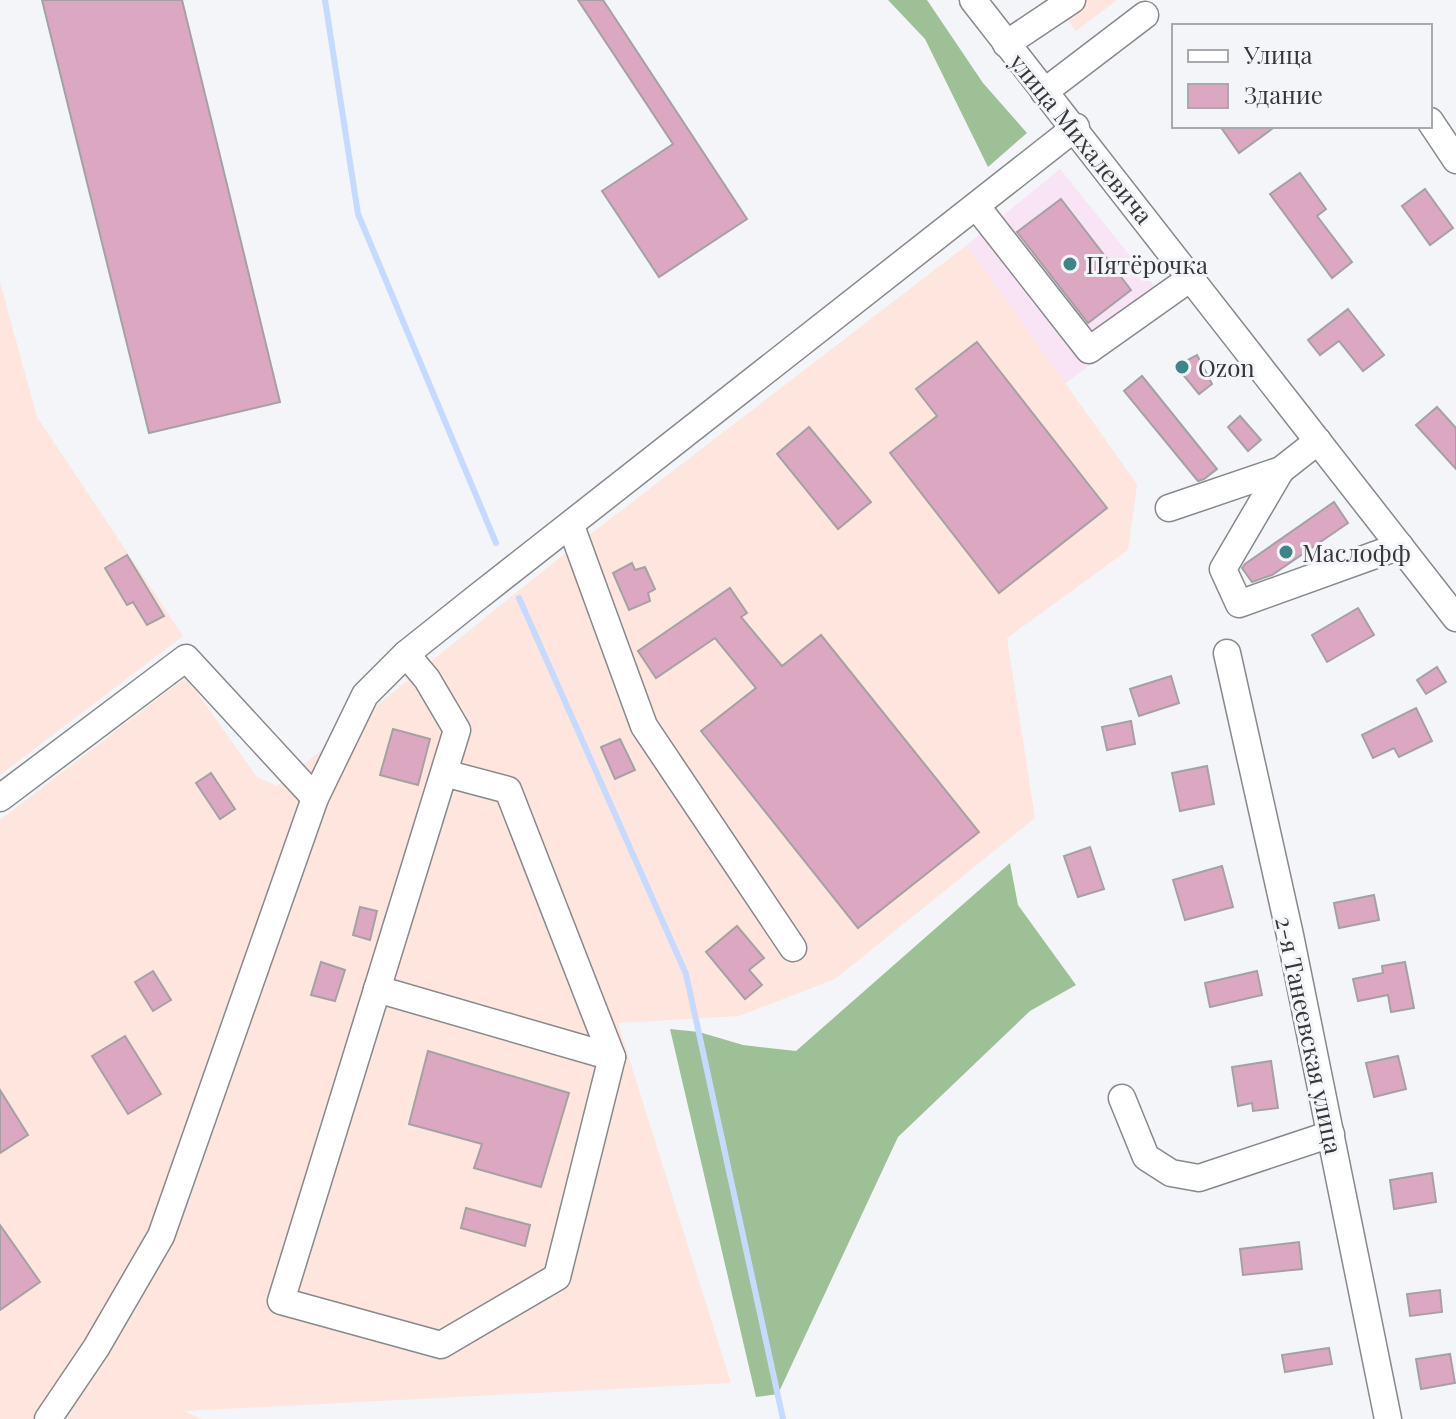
<svg xmlns="http://www.w3.org/2000/svg" width="1456" height="1419" font-family="'Playfair Display',serif">
	<style>
		.commercial { fill: #f8e4f4 }
		.industrial { fill: #fee5de }
		.forest { fill: #9dc097 }
		.lines { fill: none; stroke-linecap: round; stroke-linejoin: round }
		.stream { stroke: #c5dafe; stroke-width: 6 }
		.building { fill: #dca8c1; stroke: #a5a1a3; stroke-width: 2 }
		.minor-casing { stroke: #87898c; stroke-width: 29 }
		.minor { stroke: #fff; stroke-width: 26 }
		.poi-dot { fill: #3d8586; stroke: #f3f5f8; stroke-width: 3 }
		.labels { text-anchor: middle; dominant-baseline: central; stroke-width: 6; stroke-linejoin: round; paint-order: stroke }
		.street-label { font-size: 24px; fill: #363739; stroke: #f3f5f8 }
		.poi-label { font-size: 24px; fill: #363739; stroke: #f3f5f8; text-anchor: start }
	</style>
	<rect width="100%" height="100%" fill="#f3f5f8"/>
	<polygon class="commercial" points="1060,169 1169,304 1065,384 967,245"/>
	<g class="industrial">
		<polygon points="1052,0 1117,0 1076,31"/>
		<polygon points="967,245 1137,484 1128,550 1007,638 1035,818 835,979 739,1016 618,1023 731,1383 184,1411 201,1419 0,1419 0,820 186,677 257,777 277,786 553,563"/>
		<polygon points="0,282 37,417 183,636 0,775"/>
	</g>
	<g class="forest">
		<polygon points="888,0 927,0 983,83 1027,133 988,167 925,39"/>
		<polygon points="1010,863 1018,905 1076,985 1030,1011 898,1137 778,1394 756,1397 670,1029 699,1032 743,1045 796,1051"/>
	</g>
	<g class="lines">
		<g class="stream">
			<polyline points="325,0 358,214 496,543"/>
			<polyline points="519,598 686,974 783,1419"/>
		</g>
	</g>
	<g class="building">
		<polygon points="42,0 182,0 280,402 149,433"/>
		<polygon points="578,0 603,0 747,219 659,277 602,191 673,144"/>
		<polygon points="1220,126 1276,126 1239,153"/>
		<polygon points="1300,173 1326,209 1317,216 1352,262 1332,278 1270,194"/>
		<polygon points="1425,189 1453,228 1430,245 1402,206"/>
		<polygon points="1061,199 1131,290 1088,323 1017,232"/>
		<polygon points="1348,309 1384,355 1363,371 1339,341 1320,355 1308,340"/>
		<polygon points="977,342 1107,508 999,593 890,453 937,416 916,389"/>
		<polygon points="1197,355 1212,384 1199,394 1176,366"/>
		<polygon points="1142,376 1217,469 1204,479 1198,481 1124,391"/>
		<polygon points="1437,407 1456,428 1456,469 1416,425"/>
		<polygon points="1240,416 1261,440 1248,451 1228,427"/>
		<polygon points="809,427 871,502 838,529 777,454"/>
		<polygon points="1334,502 1348,523 1272,575 1252,582 1242,568 1245,564"/>
		<polygon points="127,555 164,616 147,625 133,602 127,605 105,568"/>
		<polygon points="632,563 635,570 645,567 655,589 648,593 650,601 629,610 613,573"/>
		<polygon points="730,588 747,613 741,617 782,666 821,635 979,832 858,928 701,731 756,688 715,638 656,678 638,651"/>
		<polygon points="1358,608 1374,635 1327,662 1312,635"/>
		<polygon points="1437,667 1446,682 1426,694 1417,680"/>
		<polygon points="1171,676 1179,703 1139,716 1130,689"/>
		<polygon points="1416,708 1432,741 1399,757 1394,748 1373,758 1362,735"/>
		<polygon points="1131,721 1135,744 1107,750 1102,727"/>
		<polygon points="393,729 430,739 418,785 380,775"/>
		<polygon points="620,739 635,770 615,779 601,747"/>
		<polygon points="1207,766 1214,804 1180,811 1172,773"/>
		<polygon points="211,773 235,809 220,819 196,783"/>
		<polygon points="1090,847 1104,889 1078,897 1064,856"/>
		<polygon points="1222,866 1233,907 1185,920 1173,880"/>
		<polygon points="1374,895 1379,920 1339,928 1334,903"/>
		<polygon points="360,907 377,911 370,940 353,935"/>
		<polygon points="737,926 764,958 749,970 762,985 745,999 706,952"/>
		<polygon points="321,962 345,970 335,1001 311,995"/>
		<polygon points="1405,962 1414,1008 1391,1012 1388,995 1358,1001 1353,979 1383,973 1382,966"/>
		<polygon points="153,971 171,1000 153,1011 135,982"/>
		<polygon points="1257,971 1262,995 1210,1007 1205,983"/>
		<polygon points="125,1036 161,1094 128,1114 92,1056"/>
		<polygon points="428,1051 569,1093 541,1187 474,1168 482,1144 409,1124"/>
		<polygon points="1398,1056 1406,1089 1374,1097 1366,1063"/>
		<polygon points="1271,1061 1278,1108 1253,1111 1252,1103 1238,1106 1232,1067"/>
		<polygon points="0,1090 28,1135 0,1153"/>
		<polygon points="1432,1173 1436,1202 1394,1209 1390,1180"/>
		<polygon points="466,1208 530,1225 525,1246 461,1228"/>
		<polygon points="0,1225 40,1282 0,1310"/>
		<polygon points="1299,1242 1302,1269 1243,1275 1240,1249"/>
		<polygon points="1440,1290 1442,1312 1410,1316 1407,1294"/>
		<polygon points="1329,1348 1332,1364 1285,1372 1282,1355"/>
		<polygon points="1450,1354 1455,1383 1421,1389 1416,1359"/>
	</g>
	<g class="lines">
		<g class="minor-casing">
			<g id="minor">
				<polyline points="973,0 1456,618"/>
				<polyline points="1006,44 1072,0"/>
				<polyline points="1044,92 1145,15"/>
				<polyline points="1430,121 1456,160"/>
				<polyline points="977,207 1089,350 1192,277"/>
				<polyline points="1281,470 1223,569 1239,604 1400,546"/>
				<polyline points="1169,508 1281,470 1318,441"/>
				<polyline points="571,526 644,726 793,948"/>
				<polyline points="1227,653 1290,935 1388,1419"/>
				<path d="M406 654 427 679 457 730C398 920 340 1111 281 1301L441 1345 557 1277 612 1057 508 790 444 773"/>
				<polyline points="0,798 186,658 315,798"/>
				<polyline points="377,989 612,1057"/>
				<polyline points="1122,1098 1146,1157 1171,1173 1199,1178 1331,1134"/>
				<polyline points="48,1419 96,1348 161,1236 315,798 365,695 406,654 475,599 1076,127"/>
			</g>
		</g>
		<use href="#minor" class="minor"/>
	</g>
	<g class="poi-dot">
		<circle cx="1070" cy="264" r="8"/>
		<circle cx="1182" cy="367" r="8"/>
		<circle cx="1286" cy="552" r="8"/>
	</g>
	<g class="labels">
		<g class="street-label">
			<text transform="translate(1082 138) rotate(51)">улица Михалевича</text>
			<text transform="translate(1310 1035) rotate(78)">2-я Танеевская улица</text>
		</g>
		<g class="poi-label">
			<text x="1086" y="264">Пятёрочка</text>
			<text x="1198" y="367">Ozon</text>
			<text x="1302" y="552">Маслофф</text>
		</g>
	</g>
	<rect x="1172" y="24" width="260" height="104" fill="#f3f5f8" stroke="#a7a9ac" stroke-width="2"/>
	<rect x="1188" y="50" width="40" height="12" fill="#ffffff" stroke="#a7a9ac" stroke-width="2"/>
	<text x="1244" y="64" font-size="24" fill="#363739">Улица</text>
	<rect x="1188" y="84" width="40" height="24" fill="#dca8c1" stroke="#a7a9ac" stroke-width="2"/>
	<text x="1244" y="104" font-size="24" fill="#363739">Здание</text>
</svg>
